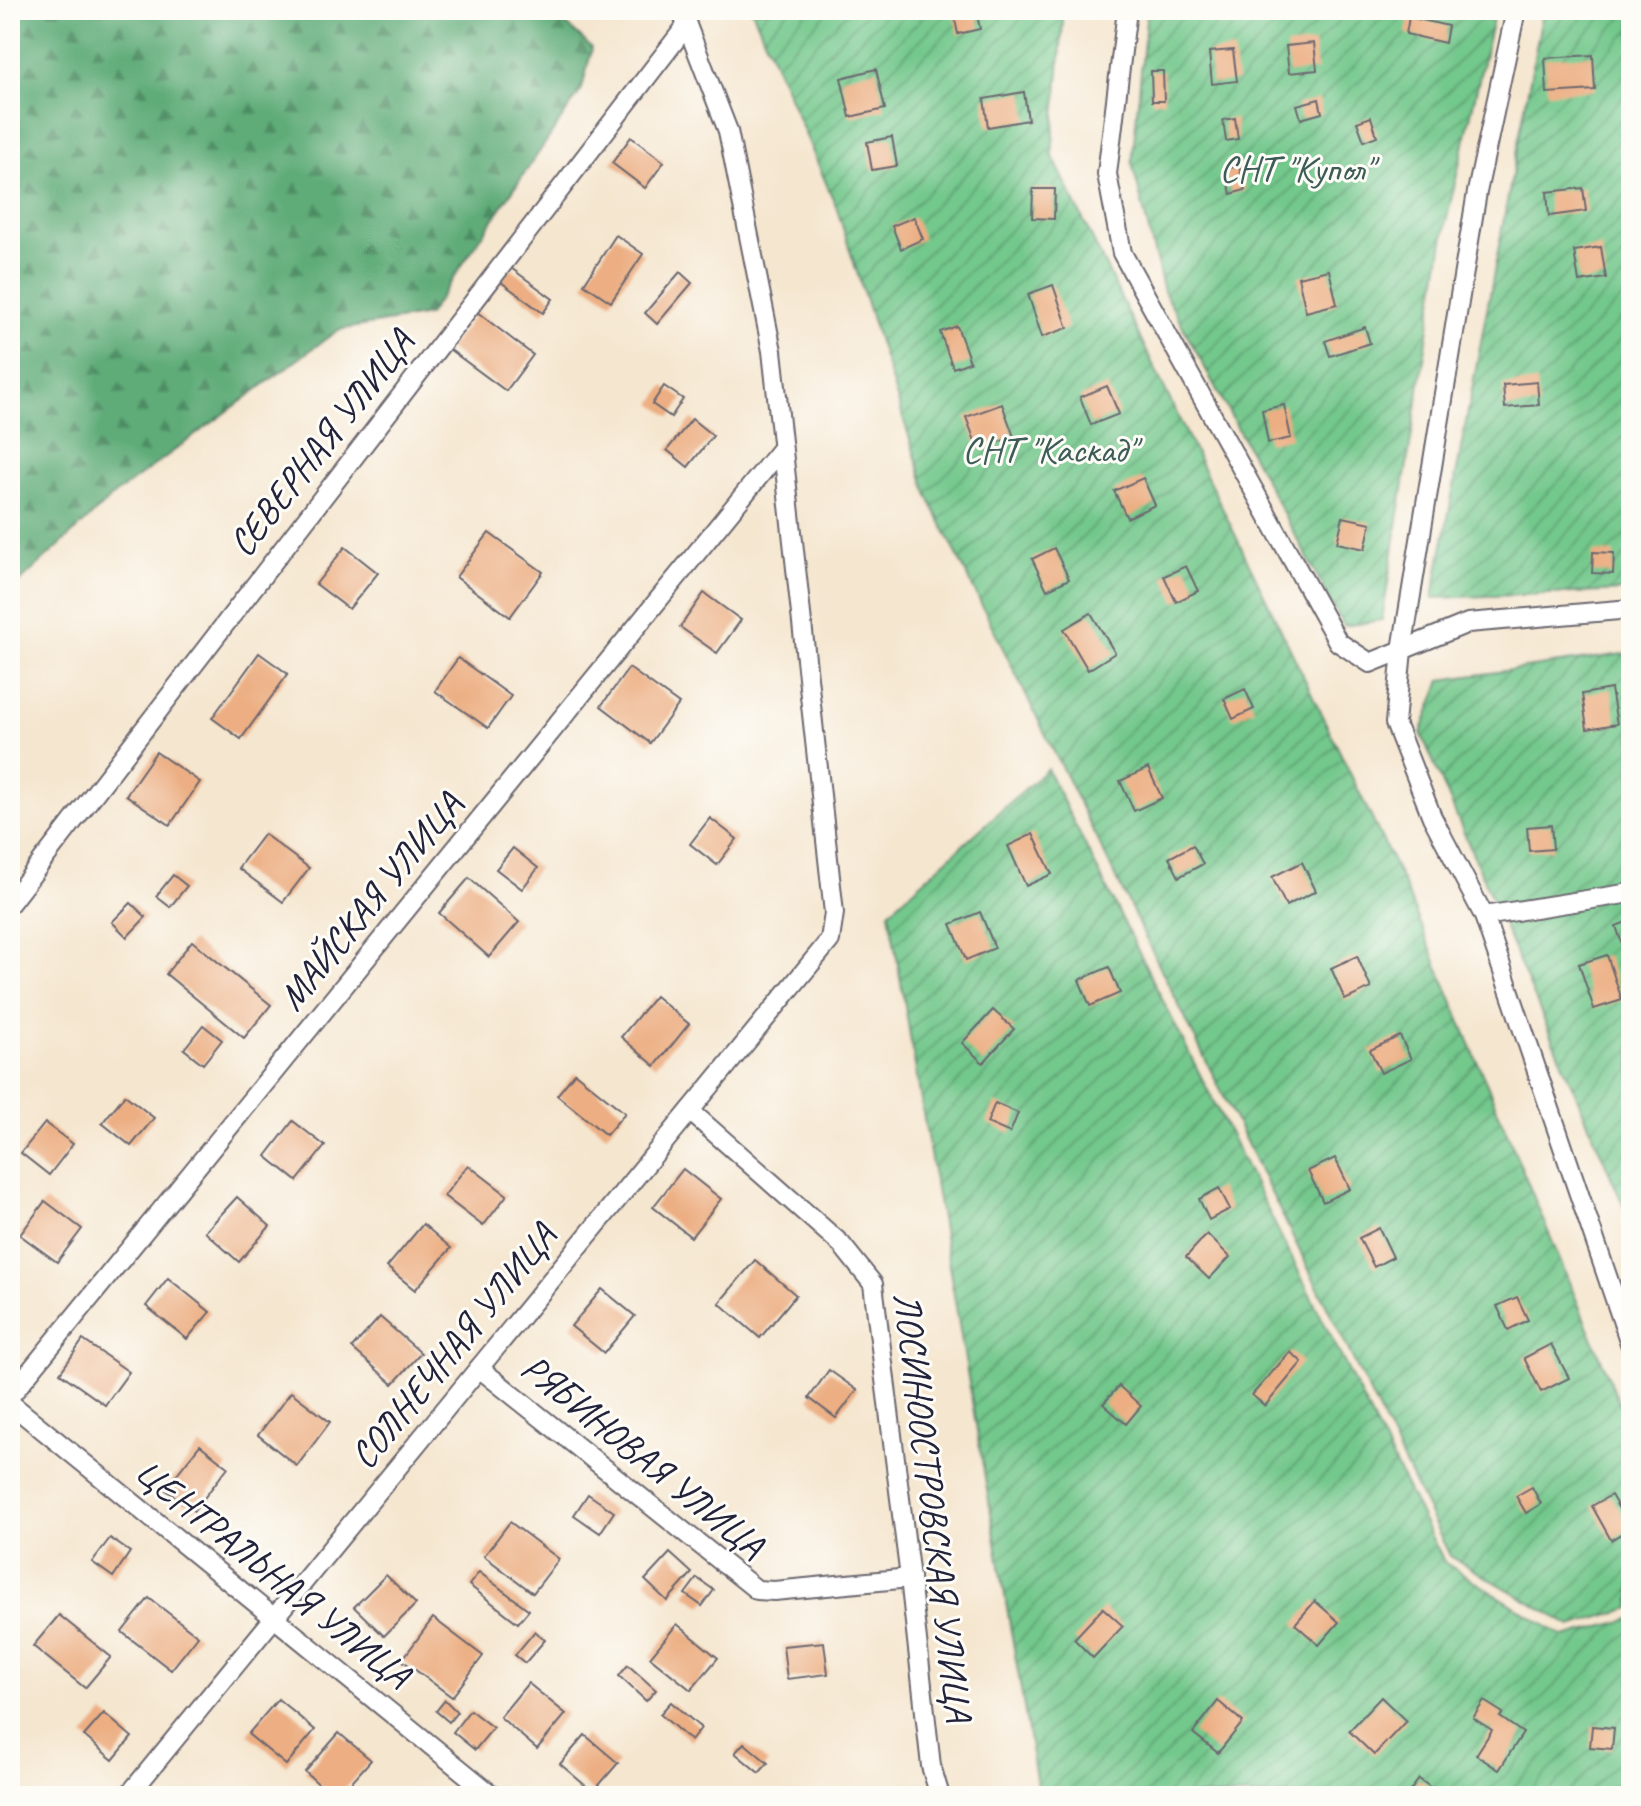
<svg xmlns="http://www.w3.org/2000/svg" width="1641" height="1806" font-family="Caveat,sans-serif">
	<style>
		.forest { fill: url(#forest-firs); stroke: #40675a; stroke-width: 2 }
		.garden { fill: url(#garden-furrows); stroke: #4a7564; stroke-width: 2 }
		.building { fill: #ecae82 }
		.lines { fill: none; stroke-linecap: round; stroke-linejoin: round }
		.street-casing { stroke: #6c676f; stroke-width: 22 }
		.street { stroke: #fff; stroke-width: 18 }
		.labels { text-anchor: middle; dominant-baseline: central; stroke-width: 6; stroke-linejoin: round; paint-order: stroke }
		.park-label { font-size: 38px; fill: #3e5c57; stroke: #fdfcf7 }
		.street-label { font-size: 38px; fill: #22223b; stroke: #fdfcf7 }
	</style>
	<defs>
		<pattern id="forest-firs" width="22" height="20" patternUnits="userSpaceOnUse" patternTransform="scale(2)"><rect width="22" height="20" fill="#5eac78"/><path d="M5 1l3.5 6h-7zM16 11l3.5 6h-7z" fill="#4d8c64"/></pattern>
		<pattern id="garden-furrows" width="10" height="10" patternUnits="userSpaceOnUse" patternTransform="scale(2)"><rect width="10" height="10" fill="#73c88c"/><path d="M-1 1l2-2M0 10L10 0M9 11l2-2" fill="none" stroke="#5ea274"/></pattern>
	</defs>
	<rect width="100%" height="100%" fill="#fdfcf7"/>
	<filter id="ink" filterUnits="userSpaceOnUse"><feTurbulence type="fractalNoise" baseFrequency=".0125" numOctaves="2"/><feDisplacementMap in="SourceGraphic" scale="16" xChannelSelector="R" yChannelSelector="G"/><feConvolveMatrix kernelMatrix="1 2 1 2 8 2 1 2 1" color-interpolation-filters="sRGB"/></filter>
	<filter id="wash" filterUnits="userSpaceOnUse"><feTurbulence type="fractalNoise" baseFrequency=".006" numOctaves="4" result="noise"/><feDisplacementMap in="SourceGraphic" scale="32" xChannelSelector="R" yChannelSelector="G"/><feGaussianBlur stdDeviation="1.8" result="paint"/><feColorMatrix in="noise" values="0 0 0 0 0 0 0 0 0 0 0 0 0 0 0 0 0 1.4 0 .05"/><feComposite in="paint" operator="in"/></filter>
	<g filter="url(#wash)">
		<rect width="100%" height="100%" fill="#f5e6cf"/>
		<polygon class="forest" points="10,10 551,10 592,48 582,89 428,315 338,330 114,495 10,591"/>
		<g class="garden">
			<polygon points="752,10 1064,10 1052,155 1404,885 1631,1431 1631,1608 1571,1626 1450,1556 928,496 836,206"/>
			<polygon points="1147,10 1495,10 1446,222 1382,620 1344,626 1164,292 1132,163"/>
			<polygon points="1543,10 1631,10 1631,591 1433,598"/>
			<polygon points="1631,653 1631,1223 1421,733 1441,680"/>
			<polygon points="1047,769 1444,1562 1564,1637 1631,1619 1631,1796 1039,1796 889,912"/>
		</g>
		<g id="blocks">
			<g class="building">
				<polygon points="953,10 976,10 980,29 958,34"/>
				<polygon points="1409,17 1448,26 1445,43 1406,34"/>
				<polygon points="1314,43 1317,70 1289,73 1286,46"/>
				<polygon points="1233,50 1237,81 1212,84 1209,52"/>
				<polygon points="1593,55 1595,90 1547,93 1545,58"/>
				<polygon points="876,69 885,109 850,117 841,78"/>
				<polygon points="1151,71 1163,71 1164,101 1152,101"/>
				<polygon points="1024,92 1028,120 988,127 984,99"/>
				<polygon points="1319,99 1322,113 1301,119 1297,105"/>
				<polygon points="1371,117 1377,136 1364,141 1357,122"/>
				<polygon points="1235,118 1238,139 1226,141 1223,120"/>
				<polygon points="631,137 664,162 645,188 612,163"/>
				<polygon points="892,137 897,166 872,170 867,142"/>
				<polygon points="1239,166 1245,190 1231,194 1225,169"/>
				<polygon points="1583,188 1586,211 1549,216 1547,192"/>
				<polygon points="1033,189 1055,189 1054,219 1032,218"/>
				<polygon points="914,217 923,239 901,249 892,226"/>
				<polygon points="616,235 643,254 611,302 584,284"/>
				<polygon points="1625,238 1631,238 1631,280 1627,280"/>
				<polygon points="1601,247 1606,278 1579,282 1574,251"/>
				<polygon points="511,268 553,299 543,313 501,282"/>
				<polygon points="1329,270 1337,304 1306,312 1298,277"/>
				<polygon points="680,272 692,283 657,324 645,313"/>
				<polygon points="1053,285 1068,328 1042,337 1028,294"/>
				<polygon points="477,312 533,355 506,391 449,349"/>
				<polygon points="957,326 970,362 953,368 940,332"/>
				<polygon points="1365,327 1370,343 1330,356 1325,341"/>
				<polygon points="1625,373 1631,373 1631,408 1626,409"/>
				<polygon points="1537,382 1539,405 1505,408 1503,385"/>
				<polygon points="664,386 683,399 671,417 652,404"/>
				<polygon points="1107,386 1119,414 1091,425 1080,397"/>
				<polygon points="1002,404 1014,437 978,449 966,417"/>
				<polygon points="1284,405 1291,438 1268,443 1262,410"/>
				<polygon points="692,419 713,436 688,467 667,450"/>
				<polygon points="1143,478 1155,505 1127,518 1114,491"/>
				<polygon points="1343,517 1371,523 1365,549 1337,543"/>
				<polygon points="489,533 543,572 510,617 456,577"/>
				<polygon points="345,547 378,573 349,609 316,584"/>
				<polygon points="1054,548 1069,579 1047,590 1032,559"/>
				<polygon points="1593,552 1614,553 1613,574 1592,573"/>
				<polygon points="1186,566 1198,591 1176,602 1164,576"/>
				<polygon points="704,593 741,620 717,653 680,627"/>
				<polygon points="1091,613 1115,653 1088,670 1064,629"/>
				<polygon points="259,653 288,674 241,739 212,718"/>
				<polygon points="458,658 511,696 488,728 435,691"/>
				<polygon points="629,668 679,704 650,743 601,706"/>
				<polygon points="1245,689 1254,709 1233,719 1224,699"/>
				<polygon points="1611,689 1617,724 1587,729 1582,694"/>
				<polygon points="156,752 200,782 170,825 126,795"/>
				<polygon points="1148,768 1162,798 1134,811 1120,781"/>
				<polygon points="710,818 737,839 717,865 690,844"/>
				<polygon points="1551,825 1553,849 1529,851 1527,827"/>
				<polygon points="264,834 309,868 283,902 238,868"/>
				<polygon points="1033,834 1052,874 1026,886 1008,846"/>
				<polygon points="1193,845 1203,864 1179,877 1169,858"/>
				<polygon points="513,848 538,868 522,889 496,869"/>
				<polygon points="1302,862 1316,891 1286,906 1272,877"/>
				<polygon points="173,875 187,886 170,907 156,896"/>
				<polygon points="469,878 519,922 489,957 439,913"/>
				<polygon points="131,903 146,917 127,937 112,922"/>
				<polygon points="980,912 995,948 966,960 951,924"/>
				<polygon points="1629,921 1631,957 1627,959 1616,926"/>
				<polygon points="192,941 271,1005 244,1038 166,974"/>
				<polygon points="1607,955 1622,1000 1594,1009 1579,964"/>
				<polygon points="1357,956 1371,988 1345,1000 1331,968"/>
				<polygon points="1109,967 1120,993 1090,1006 1079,980"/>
				<polygon points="655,996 689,1024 655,1066 621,1037"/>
				<polygon points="993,1010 1014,1029 983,1063 962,1043"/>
				<polygon points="203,1025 222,1040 203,1064 184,1049"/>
				<polygon points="1400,1036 1411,1059 1381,1073 1370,1050"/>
				<polygon points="575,1073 625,1113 606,1135 557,1095"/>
				<polygon points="125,1095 154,1118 131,1146 102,1123"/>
				<polygon points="995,1103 1018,1113 1010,1133 987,1123"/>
				<polygon points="293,1121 325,1146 297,1181 266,1156"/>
				<polygon points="45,1123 73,1144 49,1175 21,1153"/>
				<polygon points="1335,1158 1350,1189 1323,1202 1308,1171"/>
				<polygon points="468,1165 507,1195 483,1226 444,1196"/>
				<polygon points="683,1169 721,1199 691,1237 653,1207"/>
				<polygon points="1219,1188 1230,1209 1209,1220 1199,1199"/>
				<polygon points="237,1197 270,1226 239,1262 205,1232"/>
				<polygon points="45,1201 82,1229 57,1262 20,1235"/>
				<polygon points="423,1224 451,1248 415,1290 387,1267"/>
				<polygon points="1379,1228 1393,1257 1374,1267 1359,1238"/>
				<polygon points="1207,1234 1230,1257 1209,1279 1186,1257"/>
				<polygon points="755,1260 796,1295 760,1338 719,1303"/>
				<polygon points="168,1278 210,1312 187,1339 146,1306"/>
				<polygon points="602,1289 635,1316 604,1353 571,1326"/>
				<polygon points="1517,1297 1528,1320 1508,1330 1497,1306"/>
				<polygon points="380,1317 421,1353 393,1384 352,1348"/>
				<polygon points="83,1340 129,1372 105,1405 60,1373"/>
				<polygon points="1551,1344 1569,1378 1541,1392 1524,1358"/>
				<polygon points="1290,1352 1302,1362 1265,1406 1252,1395"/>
				<polygon points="829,1370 857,1390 836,1418 809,1398"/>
				<polygon points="1119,1386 1141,1406 1126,1424 1103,1404"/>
				<polygon points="291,1392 330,1422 297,1466 258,1435"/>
				<polygon points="200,1445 228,1467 194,1511 165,1489"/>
				<polygon points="1532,1487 1541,1504 1526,1513 1516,1496"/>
				<polygon points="588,1494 614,1512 600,1533 574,1515"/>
				<polygon points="1611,1495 1630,1528 1611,1540 1592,1506"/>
				<polygon points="510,1522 559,1559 533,1593 484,1556"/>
				<polygon points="110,1538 130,1552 113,1577 92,1562"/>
				<polygon points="670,1553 692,1573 667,1601 645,1580"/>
				<polygon points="479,1572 529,1610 518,1623 469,1585"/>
				<polygon points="386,1575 416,1604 384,1636 354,1607"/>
				<polygon points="697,1578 714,1590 702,1606 685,1594"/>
				<polygon points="149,1598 198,1636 171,1670 122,1632"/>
				<polygon points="1315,1601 1339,1622 1319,1645 1295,1624"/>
				<polygon points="1103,1608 1123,1626 1093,1658 1074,1639"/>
				<polygon points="59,1615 111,1657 85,1688 33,1646"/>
				<polygon points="433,1618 483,1656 452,1697 402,1660"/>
				<polygon points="677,1624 718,1658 691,1690 650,1657"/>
				<polygon points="535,1631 545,1640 525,1663 515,1655"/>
				<polygon points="824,1642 828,1674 787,1679 783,1646"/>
				<polygon points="628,1665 656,1690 646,1701 619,1676"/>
				<polygon points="528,1683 566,1714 537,1749 500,1717"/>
				<polygon points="1381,1697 1406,1721 1374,1755 1349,1731"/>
				<polygon points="278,1699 315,1730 286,1765 248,1734"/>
				<polygon points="445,1700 457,1712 449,1722 436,1711"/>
				<polygon points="1218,1701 1243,1722 1218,1753 1193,1733"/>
				<polygon points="1484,1701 1503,1713 1500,1717 1523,1733 1499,1770 1476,1755 1492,1730 1473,1718"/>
				<polygon points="671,1702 701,1728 691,1741 660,1714"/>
				<polygon points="470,1710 493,1728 475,1750 453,1732"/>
				<polygon points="104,1713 132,1737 113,1760 84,1736"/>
				<polygon points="1592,1726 1614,1728 1612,1749 1590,1747"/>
				<polygon points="339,1733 371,1760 339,1796 332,1796 305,1772"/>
				<polygon points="585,1735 618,1763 593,1792 560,1764"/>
				<polygon points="744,1743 768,1763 759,1773 735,1753"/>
				<polygon points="1419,1779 1437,1792 1435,1796 1408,1794"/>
			</g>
		</g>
	</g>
	<g filter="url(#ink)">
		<use href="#blocks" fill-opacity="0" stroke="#6c676f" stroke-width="2"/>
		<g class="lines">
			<g class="street-casing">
				<g id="street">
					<polyline points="1127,10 1107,174 1122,253 1338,642 1370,663 1402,650 1395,723 1432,817 1484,916 1631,1346"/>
					<polyline points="1402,650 1477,192 1516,10"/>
					<polyline points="1402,650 1468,623 1631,609"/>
					<polyline points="10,903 687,25"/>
					<polyline points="1484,916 1631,893"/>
					<polyline points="690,1111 841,1244 873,1284 910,1578 931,1766 940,1796"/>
					<polyline points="479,1368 757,1590 774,1591 910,1578"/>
					<polyline points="10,1396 782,448"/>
					<polyline points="10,1403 493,1796"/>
					<polyline points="128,1796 830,940 834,913 772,351 728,131 681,10"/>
				</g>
			</g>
			<use href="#street" class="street"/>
		</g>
	</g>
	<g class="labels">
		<g class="park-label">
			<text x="1296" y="168">СНТ "Купол"</text>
			<text x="1049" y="449">СНТ "Каскад"</text>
		</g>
		<g class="street-label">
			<text transform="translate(321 443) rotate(-52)">СЕВЕРНАЯ УЛИЦА</text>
			<text transform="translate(370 901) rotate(-51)">МАЙСКАЯ УЛИЦА</text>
			<text transform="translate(453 1346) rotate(-51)">СОЛНЕЧНАЯ УЛИЦА</text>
			<text transform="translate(643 1456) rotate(39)">РЯБИНОВАЯ УЛИЦА</text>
			<text transform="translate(933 1507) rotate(83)">ЛОСИНООСТРОВСКАЯ УЛИЦА</text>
			<text transform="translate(273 1573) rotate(39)">ЦЕНТРАЛЬНАЯ УЛИЦА</text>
		</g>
	</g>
	<rect width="1641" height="1806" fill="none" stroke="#fdfcf7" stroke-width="40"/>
</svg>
